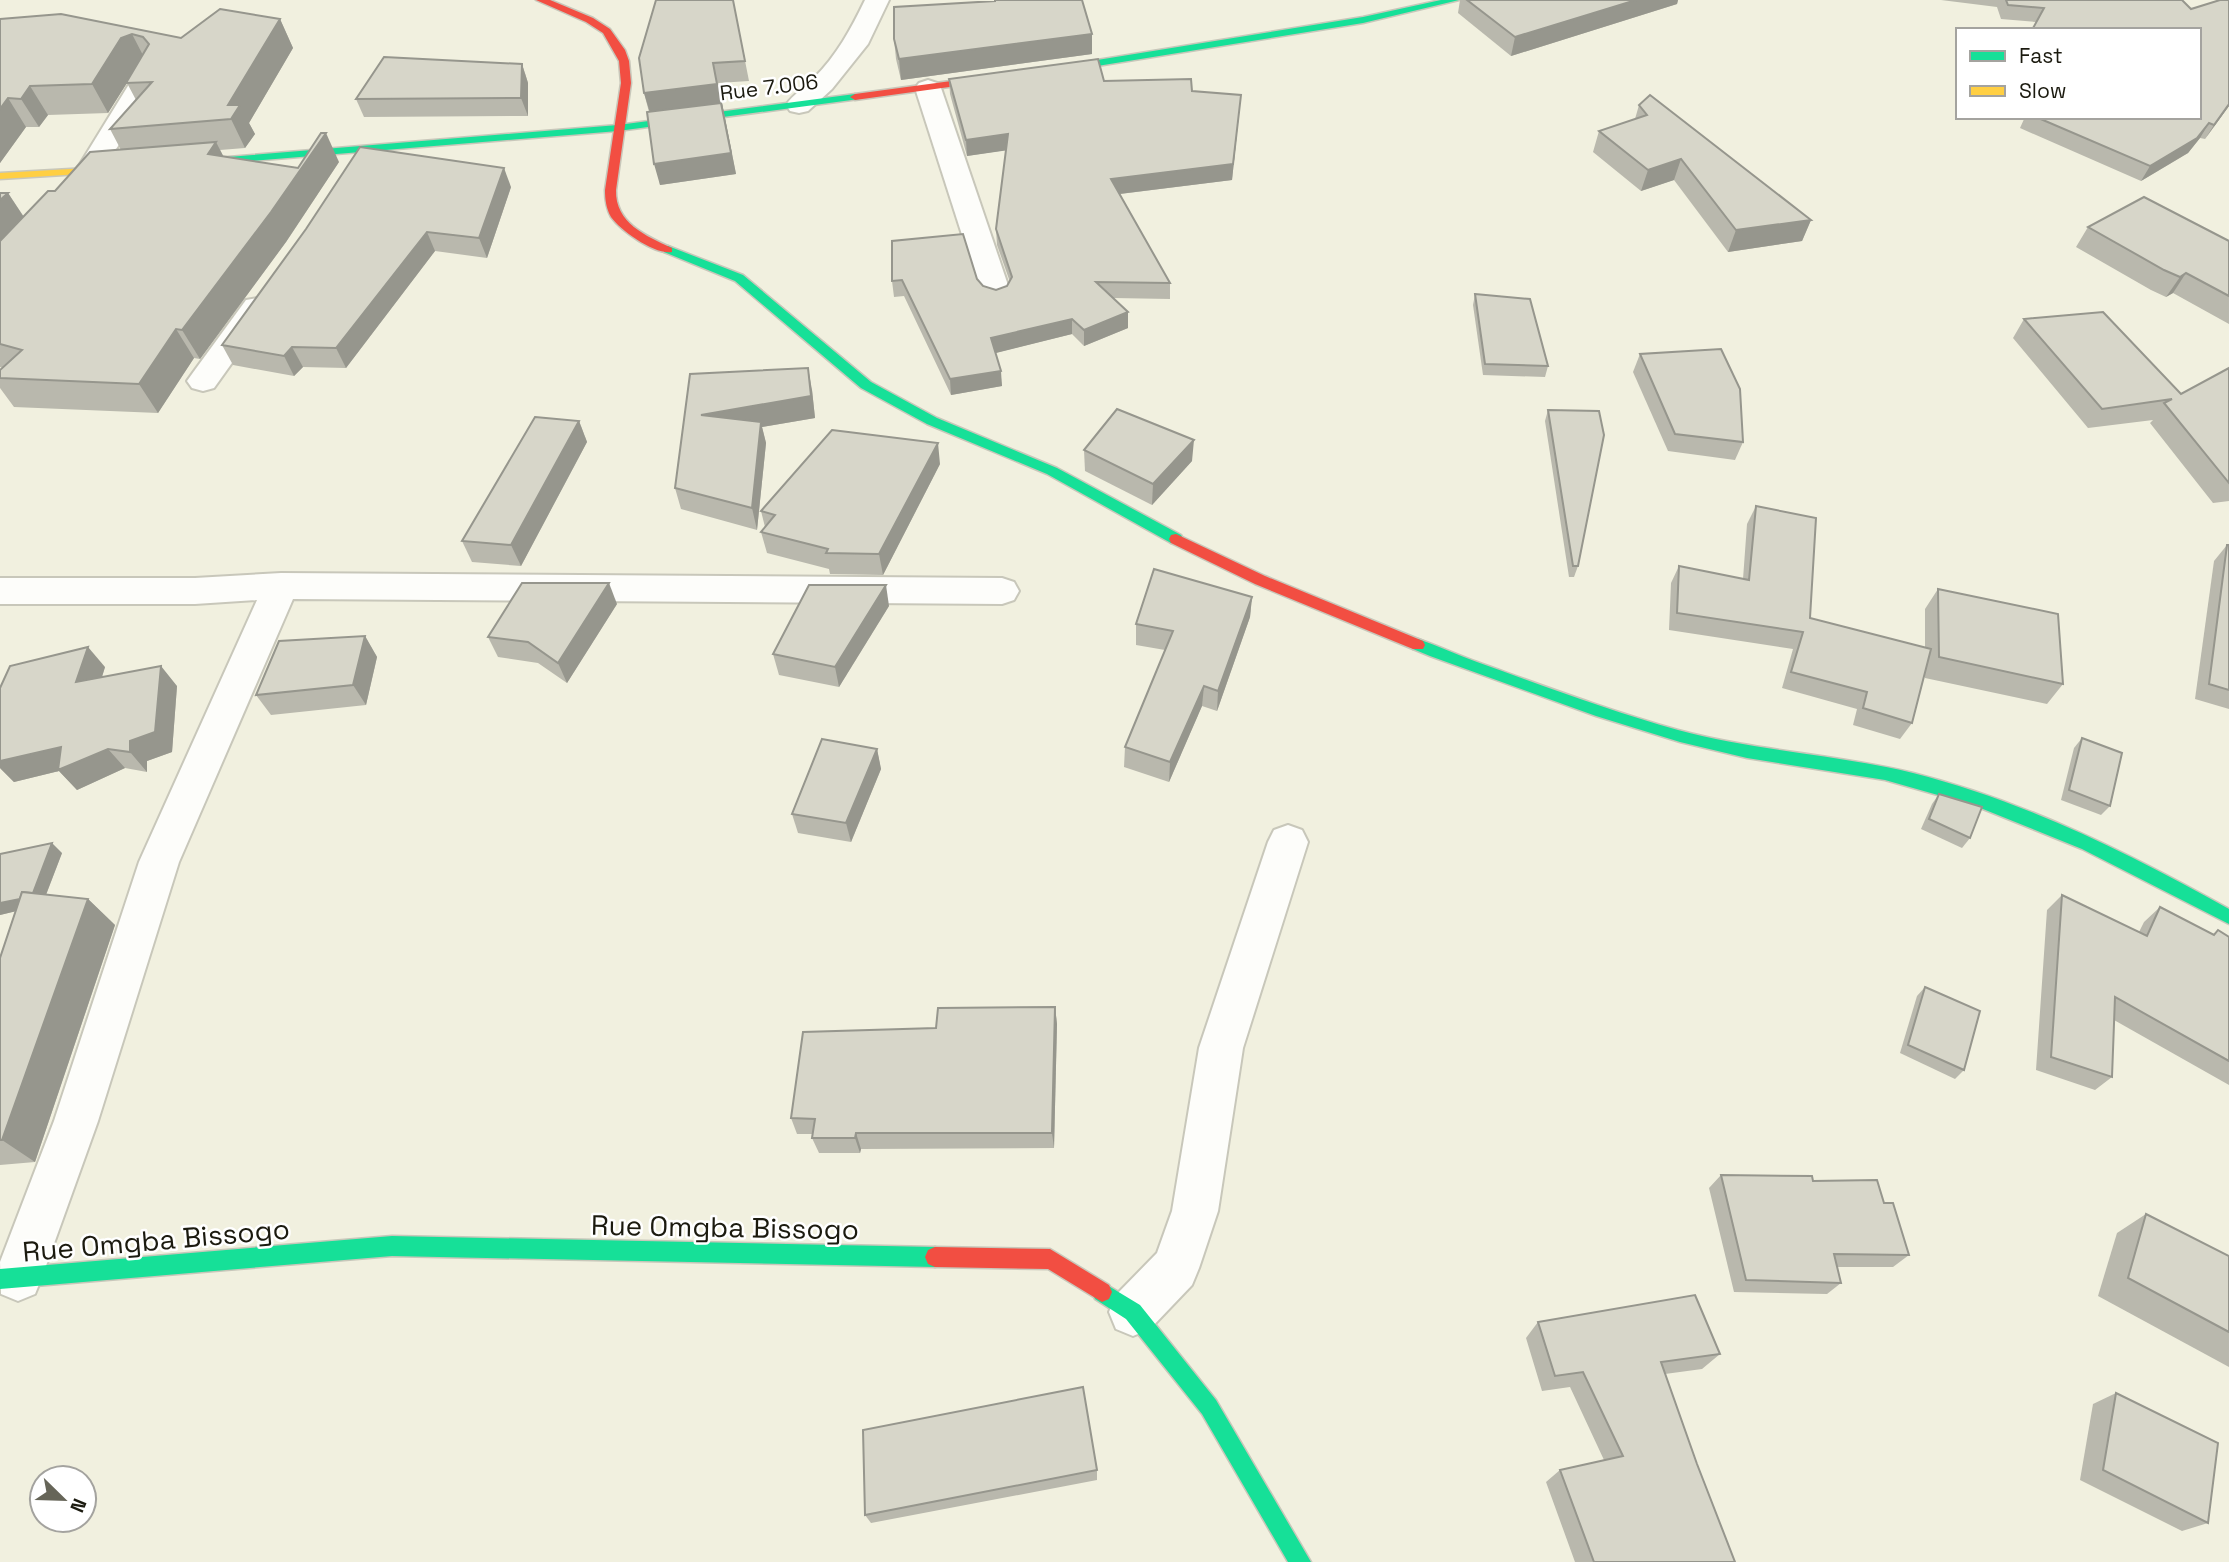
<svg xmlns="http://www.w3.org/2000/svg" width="2229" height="1562" font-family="'Space Grotesk',sans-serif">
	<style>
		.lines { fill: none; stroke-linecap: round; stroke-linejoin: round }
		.street-casing { stroke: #c8c7ba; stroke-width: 4 }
		.fast-casing { stroke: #c8c7ba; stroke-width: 3 }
		.slow-casing { stroke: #c8c7ba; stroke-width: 3 }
		.jam-casing { stroke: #c8c7ba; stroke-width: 3 }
		.street { fill: #fdfdfa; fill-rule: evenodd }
		.fast { fill: #16e098; fill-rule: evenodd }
		.slow { fill: #ffcf43; fill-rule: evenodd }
		.jam { fill: #f24e42; fill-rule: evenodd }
		.wall { fill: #b9b8ad }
		.shaded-wall { fill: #96968d }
		.building { fill: #d7d6c9; stroke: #96968d; stroke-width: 2 }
		.labels { text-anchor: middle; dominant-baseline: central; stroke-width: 5; stroke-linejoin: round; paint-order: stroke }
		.far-street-label { font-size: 21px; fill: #1b1a0f; stroke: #fff }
		.near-street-label { font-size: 28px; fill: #1b1a0f; stroke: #fff }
	</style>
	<rect width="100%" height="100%" fill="#f1f0df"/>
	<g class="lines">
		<g class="street-casing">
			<g id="street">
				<path d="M865 0H889L868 44 832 89 808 111 799 113 790 111 786 105C793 94 805 88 814 78 837 55 851 29 865 0Z"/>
				<path d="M148 65 157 68 161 73C126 138 88 196 37 249 26 261 16 275 0 279V253L48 204 80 164 139 68Z"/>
				<polygon points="928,80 937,83 941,88 1011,294 1006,300 996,303 986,300 981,294 915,88 919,83"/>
				<polygon points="257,298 268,300 272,307 214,388 203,391 192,388 187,381 192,374 246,300"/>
				<polygon points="281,573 1002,578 1014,582 1019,591 1014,600 1002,604 293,599 179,862 98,1121 42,1277 35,1294 18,1301 1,1294 0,1262 54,1121 139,862 257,600 195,604 0,604 0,578 195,578"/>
				<polygon points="1288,825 1302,830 1308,842 1243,1048 1218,1211 1199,1268 1192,1285 1150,1329 1133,1336 1116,1329 1109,1312 1116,1295 1157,1253 1172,1211 1199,1048 1268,842 1274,830"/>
			</g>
		</g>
		<g class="fast-casing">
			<g id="fast">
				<polygon points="1441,0 1459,0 1363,23 1054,73 1049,70 1054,67 1363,17"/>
				<polygon points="855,94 860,97 859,99 618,131 191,166 185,163 191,160 618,125"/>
				<polygon points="668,246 743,275 871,382 937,418 1057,468 1181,535 1183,539 1181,543 1171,543 1047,474 927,424 861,388 735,281 664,252 664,248"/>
				<path d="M1418 639C1438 646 1458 655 1477 662 1544 686 1611 711 1678 730 1755 751 1836 754 1913 773 2024 801 2129 853 2229 909V924L2082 849 1973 805 1885 780 1747 758 1680 742 1596 716 1430 656 1413 649 1411 645 1413 641Z"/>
				<polygon points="392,1236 935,1247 942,1250 945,1257 942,1264 935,1267 392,1256 0,1289 0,1269"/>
				<polygon points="1102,1282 1140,1305 1216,1400 1311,1562 1288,1562 1202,1414 1126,1319 1095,1299 1092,1292 1095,1285"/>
			</g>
		</g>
		<g class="slow-casing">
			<polygon id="slow" points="124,166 128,167 128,171 0,179 0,173"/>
		</g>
		<g class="jam-casing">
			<g id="jam">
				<path d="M536 0H550L593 18 610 29 625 50 629 61 631 83 616 190C615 223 646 236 672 248V252C655 255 621 231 611 217 606 208 605 199 605 190L621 83 619 61 603 33 586 22Z"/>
				<polygon points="1054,67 1058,68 1058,72 855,100 850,97 855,94"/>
				<polygon points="1176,534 1265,576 1423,641 1425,645 1423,649 1413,649 1255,584 1171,543 1169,539 1171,535"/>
				<polygon points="935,1247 1050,1249 1109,1285 1112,1292 1109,1299 1102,1302 1048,1269 935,1267 928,1264 925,1257 928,1250"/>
			</g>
		</g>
		<use href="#street" class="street"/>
		<use href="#fast" class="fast"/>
		<use href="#slow" class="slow"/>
		<use href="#jam" class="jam"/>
	</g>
	<g class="wall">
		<polygon points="733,0 749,81 718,83 736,174 660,185 649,112 644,93"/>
		<polygon points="1460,0 1678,0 1677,4 1511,56 1458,13"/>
		<polygon points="1941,0 2182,0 2191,9 2220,0 2229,0 2229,106 2205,139 2200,138 2188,153 2141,181 2020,128 2025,117 2199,117 2199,30 2032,30 2036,22 2001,19 1997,7"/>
		<polygon points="0,19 181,38 280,19 293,48 249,123 255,134 245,148 220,150 223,156 298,168 339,162 286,242 200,359 194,358 158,413 14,407 0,388 0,370 3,368 0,367 0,193 8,193 24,217 55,191 121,150 110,129 136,100 127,83 108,113 48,115 39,127 26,127 0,163"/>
		<polygon points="894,39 1092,54 901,80 896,59"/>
		<polygon points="522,64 528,83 528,116 364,117 356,99"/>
		<polygon points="949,79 1104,81 1192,91 1241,95 1232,180 1120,194 1170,283 1170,299 1113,298 1128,328 1084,346 1072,334 995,353 1002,386 951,395 904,296 894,297 892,281 892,241 977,279 983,286 996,290 1007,286 1010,282 997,245 996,229 1006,150 967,156 950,94"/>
		<polygon points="1639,105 1811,220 1802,241 1728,252 1674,180 1641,191 1593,152 1599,131 1635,119"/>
		<polygon points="511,187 487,258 435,251 346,368 303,367 294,376 233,365 222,345 306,229"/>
		<polygon points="2088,227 2229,241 2229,324 2173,293 2166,297 2151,290 2076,247"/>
		<polygon points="1475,294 1548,366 1545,377 1483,375 1473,305"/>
		<polygon points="2024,319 2181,394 2229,368 2229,501 2213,503 2150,423 2153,420 2088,428 2013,338"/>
		<polygon points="1640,354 1743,442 1735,460 1668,451 1633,372"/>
		<polygon points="812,390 815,418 762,427 766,443 757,530 681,509 675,488"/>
		<polygon points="1548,410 1578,566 1574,577 1569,577 1545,421"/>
		<polygon points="579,421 587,442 521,566 472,562 462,541"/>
		<polygon points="1084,450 1192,461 1152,505 1085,471"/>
		<polygon points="940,464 883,575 830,574 829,569 767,553 761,532 765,527 761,511"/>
		<polygon points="1756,506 1810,618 1925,648 1925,609 1938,589 2063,684 2047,704 1925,678 1925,673 1912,723 1900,739 1853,725 1857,709 1782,688 1793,649 1669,630 1671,583 1679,566 1743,579 1747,524"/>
		<polygon points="2227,545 2229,545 2229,709 2195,699 2214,561"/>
		<polygon points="1252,597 1250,617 1217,711 1202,706 1169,782 1124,767 1125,747 1165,650 1136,645 1136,624"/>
		<polygon points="617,604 567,683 538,663 498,657 488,637"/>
		<polygon points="889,606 839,687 779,675 773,654"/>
		<polygon points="365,636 377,657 366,705 271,715 256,695"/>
		<polygon points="105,667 102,677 177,686 172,752 147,761 147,772 125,768 77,790 59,771 14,782 0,768 0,688"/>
		<polygon points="2082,738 2110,806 2101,815 2061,800 2074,748"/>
		<polygon points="877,749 881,769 851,842 798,833 792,814"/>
		<polygon points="1939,794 1970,838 1962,848 1921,829 1932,804"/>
		<polygon points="62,853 46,895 88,899 115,925 35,1162 0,1165 0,958 16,911 0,915 0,854"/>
		<polygon points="2062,895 2139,932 2144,922 2160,907 2213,934 2218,930 2229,937 2229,1085 2114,1020 2112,1077 2095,1090 2036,1070 2047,910"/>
		<polygon points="1925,987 1964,1070 1955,1079 1900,1053 1917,996"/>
		<polygon points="1055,1007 1057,1024 1054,1148 861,1149 860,1153 819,1153 812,1138 813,1134 797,1134 791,1118 936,1028"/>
		<polygon points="1721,1175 1813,1181 1884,1203 1909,1255 1893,1267 1837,1267 1841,1283 1827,1294 1734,1292 1709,1188"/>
		<polygon points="2146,1214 2229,1256 2229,1367 2098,1296 2117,1233"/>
		<polygon points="1538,1322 1720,1354 1702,1369 1665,1374 1697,1464 1735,1562 1575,1562 1546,1482 1560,1470 1604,1460 1570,1387 1542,1391 1526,1338"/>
		<polygon points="2116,1393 2208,1523 2182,1531 2080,1480 2093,1404"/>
		<polygon points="1097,1470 1097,1480 871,1523 865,1515"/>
	</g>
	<g class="shaded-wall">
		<polygon points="1636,0 1678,0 1677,4 1511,56 1515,37"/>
		<polygon points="280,19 293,48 249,123 255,134 245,148 231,119 228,105"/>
		<polygon points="132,34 147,63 137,67 108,113 92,84 121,38"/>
		<polygon points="1092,34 1092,54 901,80 899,59"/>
		<polygon points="522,64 528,83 528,116 521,98"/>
		<polygon points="718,83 736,174 660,185 654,164 650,113 644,93"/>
		<polygon points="30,86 48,115 39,127 21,99"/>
		<polygon points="1241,95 1232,180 1111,195 1111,179"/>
		<polygon points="8,98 26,127 0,163 0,109"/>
		<polygon points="2229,104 2229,106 2205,139 2214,125"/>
		<polygon points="2209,123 2200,138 2188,153 2141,181 2150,166"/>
		<polygon points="326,133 339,162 286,242 200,359 182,330"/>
		<polygon points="1008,134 1009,150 967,156 966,140"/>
		<polygon points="216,142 231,171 208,154"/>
		<polygon points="1681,159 1674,180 1641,191 1648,170"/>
		<polygon points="504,168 511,187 487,258 479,238"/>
		<polygon points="8,193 27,222 0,249 0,200"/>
		<polygon points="1811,220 1802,241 1728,252 1736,230"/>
		<polygon points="427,232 435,251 346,368 336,348"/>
		<polygon points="2186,273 2173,293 2166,297 2180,277"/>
		<polygon points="1128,312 1128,328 1084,346 1084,330"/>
		<polygon points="1072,319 1072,334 992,354 991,338"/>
		<polygon points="176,329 194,358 158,413 139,384"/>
		<polygon points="292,347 303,367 294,376 284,356"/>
		<polygon points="808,368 812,390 815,418 762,427 766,443 757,530 752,508 701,415"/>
		<polygon points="1001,371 1002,386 951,395 950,379"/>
		<polygon points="579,421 587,442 521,566 511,545"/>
		<polygon points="1194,440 1192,461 1152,505 1153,484"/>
		<polygon points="938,443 940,464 883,575 879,554"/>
		<polygon points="609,583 617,604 567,683 558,663"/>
		<polygon points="886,585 889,606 839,687 835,667"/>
		<polygon points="1252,597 1250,617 1217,711 1218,691"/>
		<polygon points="365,636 377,657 366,705 353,685"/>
		<polygon points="88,647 105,667 94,702 76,682"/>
		<polygon points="161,666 177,686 172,752 147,761 147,772 130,752 130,741"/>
		<polygon points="1204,686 1202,706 1169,782 1170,762"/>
		<polygon points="61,747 108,749 125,768 77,790 59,771 14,782 0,768 0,761"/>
		<polygon points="877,749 881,769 851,842 846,823"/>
		<polygon points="52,843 62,853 42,905 0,915 0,903"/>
		<polygon points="88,899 115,925 35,1162 2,1140"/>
		<polygon points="1055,1007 1057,1024 1054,1148 1052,1133"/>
		<polygon points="856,1133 861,1149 860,1153 855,1138"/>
	</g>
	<g class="building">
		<polygon points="656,0 733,0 745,61 713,63 717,84 644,93 639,58"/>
		<polygon points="995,0 1082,0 1092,34 899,59 894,39 894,7 995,1"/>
		<polygon points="1467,0 1636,0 1515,37"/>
		<polygon points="2006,0 2182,0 2191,9 2220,0 2229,0 2229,104 2214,125 2209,123 2197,138 2150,166 2036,117 2199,117 2199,30 2032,30 2044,8 2008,5"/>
		<polygon points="220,9 280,19 228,105 240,105 231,119 110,129 152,82 126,83 149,44 143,37 132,34 121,38 92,84 30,86 21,99 8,98 0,109 0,19 61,14 181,38"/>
		<polygon points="384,57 522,64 521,98 356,99"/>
		<polygon points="1098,59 1104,81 1191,79 1192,91 1241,95 1233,164 1111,179 1170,283 1096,282 1128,312 1084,330 1072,319 991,338 1001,371 950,379 902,280 892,281 892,241 963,234 977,279 983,286 996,290 1007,286 1012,277 996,229 1008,134 966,140 949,79"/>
		<polygon points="1650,95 1811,220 1736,230 1681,159 1648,170 1599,131 1647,115 1639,105"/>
		<polygon points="721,103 731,153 654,164 647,112"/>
		<polygon points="321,133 326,133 271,212 182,330 176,329 139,384 0,378 0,370 22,350 0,344 0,241 48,191 55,191 90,152 216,142 208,154 298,168"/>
		<polygon points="360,147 504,168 479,238 427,232 336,348 292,347 284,356 222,345 306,229"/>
		<polygon points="0,193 8,193 0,200"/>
		<polygon points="2144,197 2229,241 2229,296 2186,273 2180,277 2164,270 2088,227"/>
		<polygon points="1475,294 1530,299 1548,366 1485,364"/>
		<polygon points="2103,312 2181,394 2229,368 2229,483 2164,403 2172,399 2102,409 2024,319"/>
		<polygon points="1721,349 1740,389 1743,442 1675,434 1640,354"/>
		<polygon points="808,368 811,396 701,415 761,422 752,508 675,488 690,374"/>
		<polygon points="1117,409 1194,440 1153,484 1084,450"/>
		<polygon points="1548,410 1599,411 1604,435 1578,566 1573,566"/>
		<polygon points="535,417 579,421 511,545 462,541"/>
		<polygon points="832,430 938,443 879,554 826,553 828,549 761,532 775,515 761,511"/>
		<polygon points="1756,506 1816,518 1810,618 1931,649 1912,723 1863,708 1867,692 1791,672 1803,632 1677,613 1679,566 1749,580"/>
		<polygon points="2227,545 2229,545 2229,690 2209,684"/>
		<polygon points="1154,569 1252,597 1218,691 1204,686 1170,762 1125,747 1173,631 1136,624"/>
		<polygon points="522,583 609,583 558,663 528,642 488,637"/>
		<polygon points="809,585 886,585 835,667 773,654"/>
		<polygon points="1938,589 2058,614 2063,684 1939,657"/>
		<polygon points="365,636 353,685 256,695 279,641"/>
		<polygon points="88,647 76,682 161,666 155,732 130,741 130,752 108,749 58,770 61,747 0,761 0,688 10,666"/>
		<polygon points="2082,738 2122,753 2110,806 2069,790"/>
		<polygon points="822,739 877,749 846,823 792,814"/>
		<polygon points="1939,794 1982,807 1970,838 1929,819"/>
		<polygon points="52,843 33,893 22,892 20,899 0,903 0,854"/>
		<polygon points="22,892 88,899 2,1140 0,1140 0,958"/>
		<polygon points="2062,895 2147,936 2160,907 2214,935 2218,930 2229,937 2229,1061 2115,997 2112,1077 2051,1057"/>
		<polygon points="1925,987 1980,1011 1964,1070 1908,1045"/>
		<polygon points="1055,1007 1052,1133 856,1133 855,1138 812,1138 815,1119 791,1118 803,1032 936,1028 938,1008"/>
		<polygon points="1721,1175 1812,1176 1813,1181 1877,1180 1884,1203 1893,1203 1909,1255 1834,1254 1841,1283 1746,1280"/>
		<polygon points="2146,1214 2229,1256 2229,1332 2128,1278"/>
		<polygon points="1695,1295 1720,1354 1661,1362 1697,1464 1735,1562 1594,1562 1560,1470 1623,1456 1583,1372 1555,1376 1538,1322"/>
		<polygon points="1083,1387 1097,1470 865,1515 863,1430"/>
		<polygon points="2116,1393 2218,1443 2208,1523 2103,1470"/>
	</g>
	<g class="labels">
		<g class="far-street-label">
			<text transform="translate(769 87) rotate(-7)">Rue 7.006</text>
		</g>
		<g class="near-street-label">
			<text transform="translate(725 1227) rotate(1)">Rue Omgba Bissogo</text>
			<text transform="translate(156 1240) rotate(-5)">Rue Omgba Bissogo</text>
		</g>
	</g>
	<rect x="1956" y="28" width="245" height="91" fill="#ffffff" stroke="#a4a39f" stroke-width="2"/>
	<rect x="1970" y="51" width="35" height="10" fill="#16e098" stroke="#a4a39f" stroke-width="2"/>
	<text x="2019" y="63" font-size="21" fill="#1b1a0f">Fast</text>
	<rect x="1970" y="86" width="35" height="10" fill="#ffcf43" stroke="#a4a39f" stroke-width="2"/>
	<text x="2019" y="98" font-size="21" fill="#1b1a0f">Slow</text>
	<g transform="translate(63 1499) rotate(113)"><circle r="33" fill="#ffffff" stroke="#a4a39f" stroke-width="2"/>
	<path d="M0-5L12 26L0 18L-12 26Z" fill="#666558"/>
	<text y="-10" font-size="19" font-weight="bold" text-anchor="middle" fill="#1b1a0f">N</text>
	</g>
</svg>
